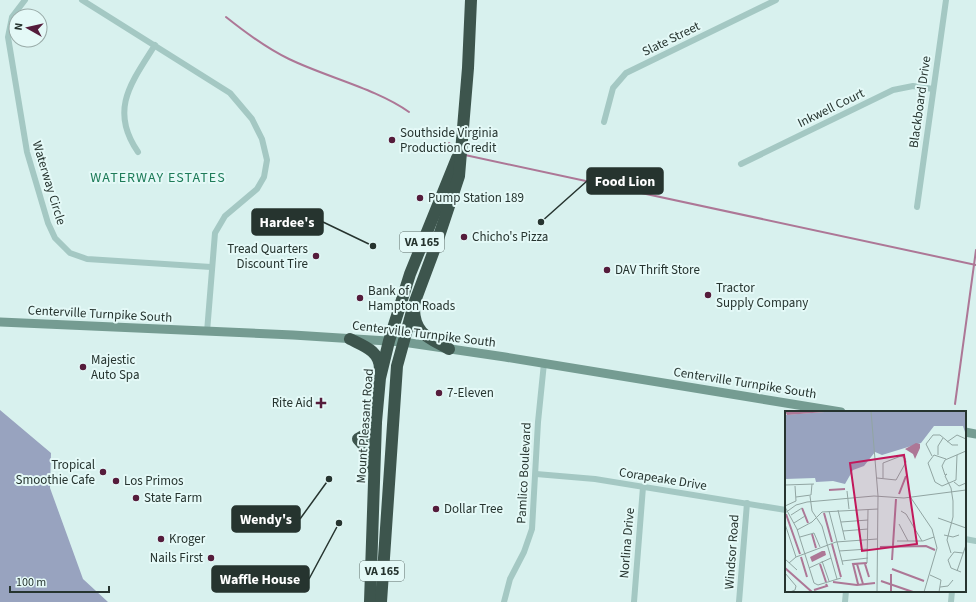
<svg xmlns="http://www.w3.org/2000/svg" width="976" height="602" font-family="'Source Sans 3',sans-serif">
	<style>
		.green { fill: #98a3bf }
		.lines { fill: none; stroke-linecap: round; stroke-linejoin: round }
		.stream { stroke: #ad7796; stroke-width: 2 }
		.street { stroke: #a4c8c3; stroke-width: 6 }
		.secondary { stroke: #759c92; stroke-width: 9 }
		.highway { stroke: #3d554d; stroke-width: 12 }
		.poi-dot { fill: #551c3b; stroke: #e4f9f7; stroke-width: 1.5 }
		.labels { text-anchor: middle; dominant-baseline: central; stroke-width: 4; stroke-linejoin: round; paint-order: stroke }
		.shield { fill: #e4f9f7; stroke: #5f6f6b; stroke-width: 1 }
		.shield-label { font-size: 12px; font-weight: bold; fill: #26342f }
		.street-label { font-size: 13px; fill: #26342f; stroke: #e4f9f7 }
		.poi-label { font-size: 13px; fill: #26342f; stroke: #e4f9f7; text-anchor: start }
		.neighbourhood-label { font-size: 14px; letter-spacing: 1px; fill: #1e7c59; stroke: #e4f9f7 }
		.inset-river { fill: none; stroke: #ad7796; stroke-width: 2 }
		.inset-road { fill: none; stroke: #91a5a2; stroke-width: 1 }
		.view { fill: #c2185b; fill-opacity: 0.15; stroke: #c2185b; stroke-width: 2 }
		.inset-edge { fill: none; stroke: #26342f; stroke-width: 2 }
		.leader { fill: none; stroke: #26342f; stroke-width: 1.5 }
		.callout-dot { fill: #26342f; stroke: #e4f9f7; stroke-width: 1.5 }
		.callout { fill: #26342f; stroke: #26342f; stroke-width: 1.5 }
		.callout-label { font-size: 14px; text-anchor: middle; font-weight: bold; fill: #fff }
	</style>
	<rect width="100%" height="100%" fill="#d8f1ee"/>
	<polygon class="green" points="0,410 51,453 50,488 83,579 108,602 0,602"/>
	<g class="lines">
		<g class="stream">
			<path d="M226 17C246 33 266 48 289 59 326 77 377 89 409 112"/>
			<polyline points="449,143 455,147"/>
			<polyline points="465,155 976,265"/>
			<polyline points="955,404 976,250"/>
		</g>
		<g class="street">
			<polyline points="25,0 12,17 8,37 27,152 48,223 55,238 70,253 87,259 211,267"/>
			<polyline points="82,0 230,93 252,119 262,139 267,160 264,177 257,189 225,216 215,233 207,332"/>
			<polyline points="604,122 613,88 626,73 776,0"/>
			<path d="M138 152C109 110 131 83 155 45"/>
			<polyline points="741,164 893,90 913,86 933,89"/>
			<polyline points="917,207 946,0"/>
			<polyline points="536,474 595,479 786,510"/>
			<polyline points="965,539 976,541"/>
			<polyline points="504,602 510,579 524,552 532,529 538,422 544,363"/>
			<polyline points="634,602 643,487"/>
			<polyline points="739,602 747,503"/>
			<polyline points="845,602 846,591"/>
			<polyline points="951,602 952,591"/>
		</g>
		<g class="secondary">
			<polyline points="0,322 293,335 403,342 505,357 841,412"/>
			<polyline points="965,432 976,434"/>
		</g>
		<g class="highway">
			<path d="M414 310C415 335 430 338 449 349"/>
			<path d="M350 339C364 346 380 351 380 369"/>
			<polyline points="371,467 365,447 358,439 370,432 376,422"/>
			<polyline points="370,602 376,422 380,378 389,341 410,274 457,158"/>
			<polyline points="381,602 397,366 414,304 436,245 459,176 468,68 471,0"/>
		</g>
	</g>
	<g class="poi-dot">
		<circle cx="392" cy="140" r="4"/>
		<circle cx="420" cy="198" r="4"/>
		<circle cx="464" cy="237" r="4"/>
		<circle cx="316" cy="256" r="4"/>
		<circle cx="607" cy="270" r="4"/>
		<circle cx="708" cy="295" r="4"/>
		<circle cx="360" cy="298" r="4"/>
		<circle cx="83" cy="367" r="4"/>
		<circle cx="439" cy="393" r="4"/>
		<path d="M319 397h4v4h4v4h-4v4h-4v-4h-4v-4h4z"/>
		<circle cx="103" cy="472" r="4"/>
		<circle cx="116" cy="481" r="4"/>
		<circle cx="136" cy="498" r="4"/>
		<circle cx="436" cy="509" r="4"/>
		<circle cx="161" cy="539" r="4"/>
		<circle cx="211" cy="558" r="4"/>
	</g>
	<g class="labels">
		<g class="shield">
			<rect x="400" y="232" width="44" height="20" rx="3"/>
			<rect x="360" y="561" width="44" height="20" rx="3"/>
		</g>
		<g class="shield-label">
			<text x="422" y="242">VA 165</text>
			<text x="382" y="571">VA 165</text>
		</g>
		<g class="street-label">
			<text transform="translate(671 39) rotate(-26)">Slate Street</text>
			<text transform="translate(920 102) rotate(-82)">Blackboard Drive</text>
			<text transform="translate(831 108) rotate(-26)">Inkwell Court</text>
			<text transform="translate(49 183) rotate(73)">Waterway Circle</text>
			<text transform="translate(100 314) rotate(3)">Centerville Turnpike South</text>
			<text transform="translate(424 334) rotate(7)">Centerville Turnpike South</text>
			<text transform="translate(745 383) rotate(9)">Centerville Turnpike South</text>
			<text transform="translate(365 426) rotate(-86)">Mount Pleasant Road</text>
			<text transform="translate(524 473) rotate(-87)">Pamlico Boulevard</text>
			<text transform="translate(663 479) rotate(9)">Corapeake Drive</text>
			<text transform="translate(627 543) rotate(-85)">Norlina Drive</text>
			<text transform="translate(732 552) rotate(-86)">Windsor Road</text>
		</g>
		<g class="poi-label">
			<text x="400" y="133">Southside Virginia<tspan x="400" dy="15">Production Credit</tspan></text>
			<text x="428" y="198">Pump Station 189</text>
			<text x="472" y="237">Chicho's Pizza</text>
			<text x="308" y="249" text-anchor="end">Tread Quarters<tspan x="308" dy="15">Discount Tire</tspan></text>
			<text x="615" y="270">DAV Thrift Store</text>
			<text x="716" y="288">Tractor<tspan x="716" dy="15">Supply Company</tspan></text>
			<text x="368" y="291">Bank of<tspan x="368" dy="15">Hampton Roads</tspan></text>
			<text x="91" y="360">Majestic<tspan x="91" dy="15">Auto Spa</tspan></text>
			<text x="447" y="393">7-Eleven</text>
			<text x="313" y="403" text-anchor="end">Rite Aid</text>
			<text x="95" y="465" text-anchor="end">Tropical<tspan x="95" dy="15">Smoothie Cafe</tspan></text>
			<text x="124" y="481">Los Primos</text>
			<text x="144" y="498">State Farm</text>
			<text x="444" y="509">Dollar Tree</text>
			<text x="169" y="539">Kroger</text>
			<text x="203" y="558" text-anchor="end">Nails First</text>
		</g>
		<g class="neighbourhood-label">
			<text x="158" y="178">WATERWAY ESTATES</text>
		</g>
	</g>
	<g transform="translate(785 411)">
		<rect width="181" height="181" fill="#d8f1ee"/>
		<path d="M53 0H181V24L178 15H149L136 32 97 44 90 41 79 55 68 59 60 73 48 70 31 71 30 67 0 68V4Z" fill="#98a3bf"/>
		<path d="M0 0H53L2 4ZM131 32 135 33V37L130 48 128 43 120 38ZM37 140H40L41 144 27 151 25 146Z" fill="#ad7796"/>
		<path class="inset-river" d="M44 79 60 78M114 83 121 65M17 97 23 112M39 102 47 131M1 103 15 143M27 123 31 137M47 133 56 166M95 136 141 135 150 139M16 146 22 166M107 149 111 88M35 153 41 171M72 153 78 173M80 153 84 166M0 157 27 181M107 158 139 170M96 170 128 181M48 171 72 174 90 172M73 173 68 153 82 152M29 179 42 175 41 173M106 181V163"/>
		<path class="inset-road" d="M86 0 93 85 92 181M162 31 172 24 181 28M153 44V35L158 27M147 45 141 33 148 24H155L167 34H173M161 48 149 44 143 52 150 71 157 75 171 69 172 44M160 64 162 63 160 65 166 77 168 90V106L162 129 166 142M160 64 157 55 160 49 181 40M92 67 111 69 121 51 120 47 116 45 98 52V67M169 71 174 75 181 72M0 74 29 73M62 80 64 98M25 85 27 100 37 115 52 168M11 86 26 84 27 73M126 87 147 118 152 137 139 181M0 95 11 90 10 75M0 96 12 118 29 172 33 174 56 167M53 99 60 129M44 100 58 154M116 100 121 103 137 130M0 102 11 94 22 91 89 85 119 87 181 79M6 104 17 97M153 107 181 117M56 111 83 109M9 112 20 105M0 113 11 146M114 113 123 130M12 119 27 111 37 101 93 98M58 120 83 118M159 124 168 126 174 124M15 126 29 122 35 136M112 130H138L149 126M54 140 83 138M0 148 12 159M37 150 44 170M57 150 83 147M4 152 11 146 51 131 92 128M82 152 83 99M24 157 46 147M172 160 181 134M176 161 166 157 163 149 169 141 178 142M0 162 11 175 10 179 5 181M145 164 156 169 154 181M155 176 163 175 168 169"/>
		<path class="view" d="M119 44 132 133 77 140 65 52Z"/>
		<rect width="181" height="181" class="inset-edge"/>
	</g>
	<path class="leader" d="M541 222L587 181M373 246L323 222M329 479L300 519M339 523L309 579"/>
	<g class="callout-dot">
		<circle cx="541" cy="222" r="4"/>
		<circle cx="373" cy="246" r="4"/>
		<circle cx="329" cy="479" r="4"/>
		<circle cx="339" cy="523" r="4"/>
	</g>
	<g class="callout">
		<rect x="587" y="168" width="76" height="26" rx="4"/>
		<rect x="252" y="209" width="71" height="26" rx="4"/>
		<rect x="232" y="506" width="68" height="26" rx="4"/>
		<rect x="212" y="566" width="97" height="26" rx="4"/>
	</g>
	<g class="callout-label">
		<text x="625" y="186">Food Lion</text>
		<text x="287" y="227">Hardee's</text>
		<text x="266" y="524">Wendy's</text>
		<text x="260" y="584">Waffle House</text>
	</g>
	<g transform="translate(28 28) rotate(278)"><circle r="19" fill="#e4f9f7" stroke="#98aaa7"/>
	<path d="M0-3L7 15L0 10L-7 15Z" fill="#551c3b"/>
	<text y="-6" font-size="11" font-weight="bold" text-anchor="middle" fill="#26342f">N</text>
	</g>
	<path d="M10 586v6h99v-6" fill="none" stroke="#26342f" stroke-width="2"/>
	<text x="16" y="586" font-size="12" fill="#26342f" stroke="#e4f9f7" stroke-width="3" paint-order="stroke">100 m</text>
</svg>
